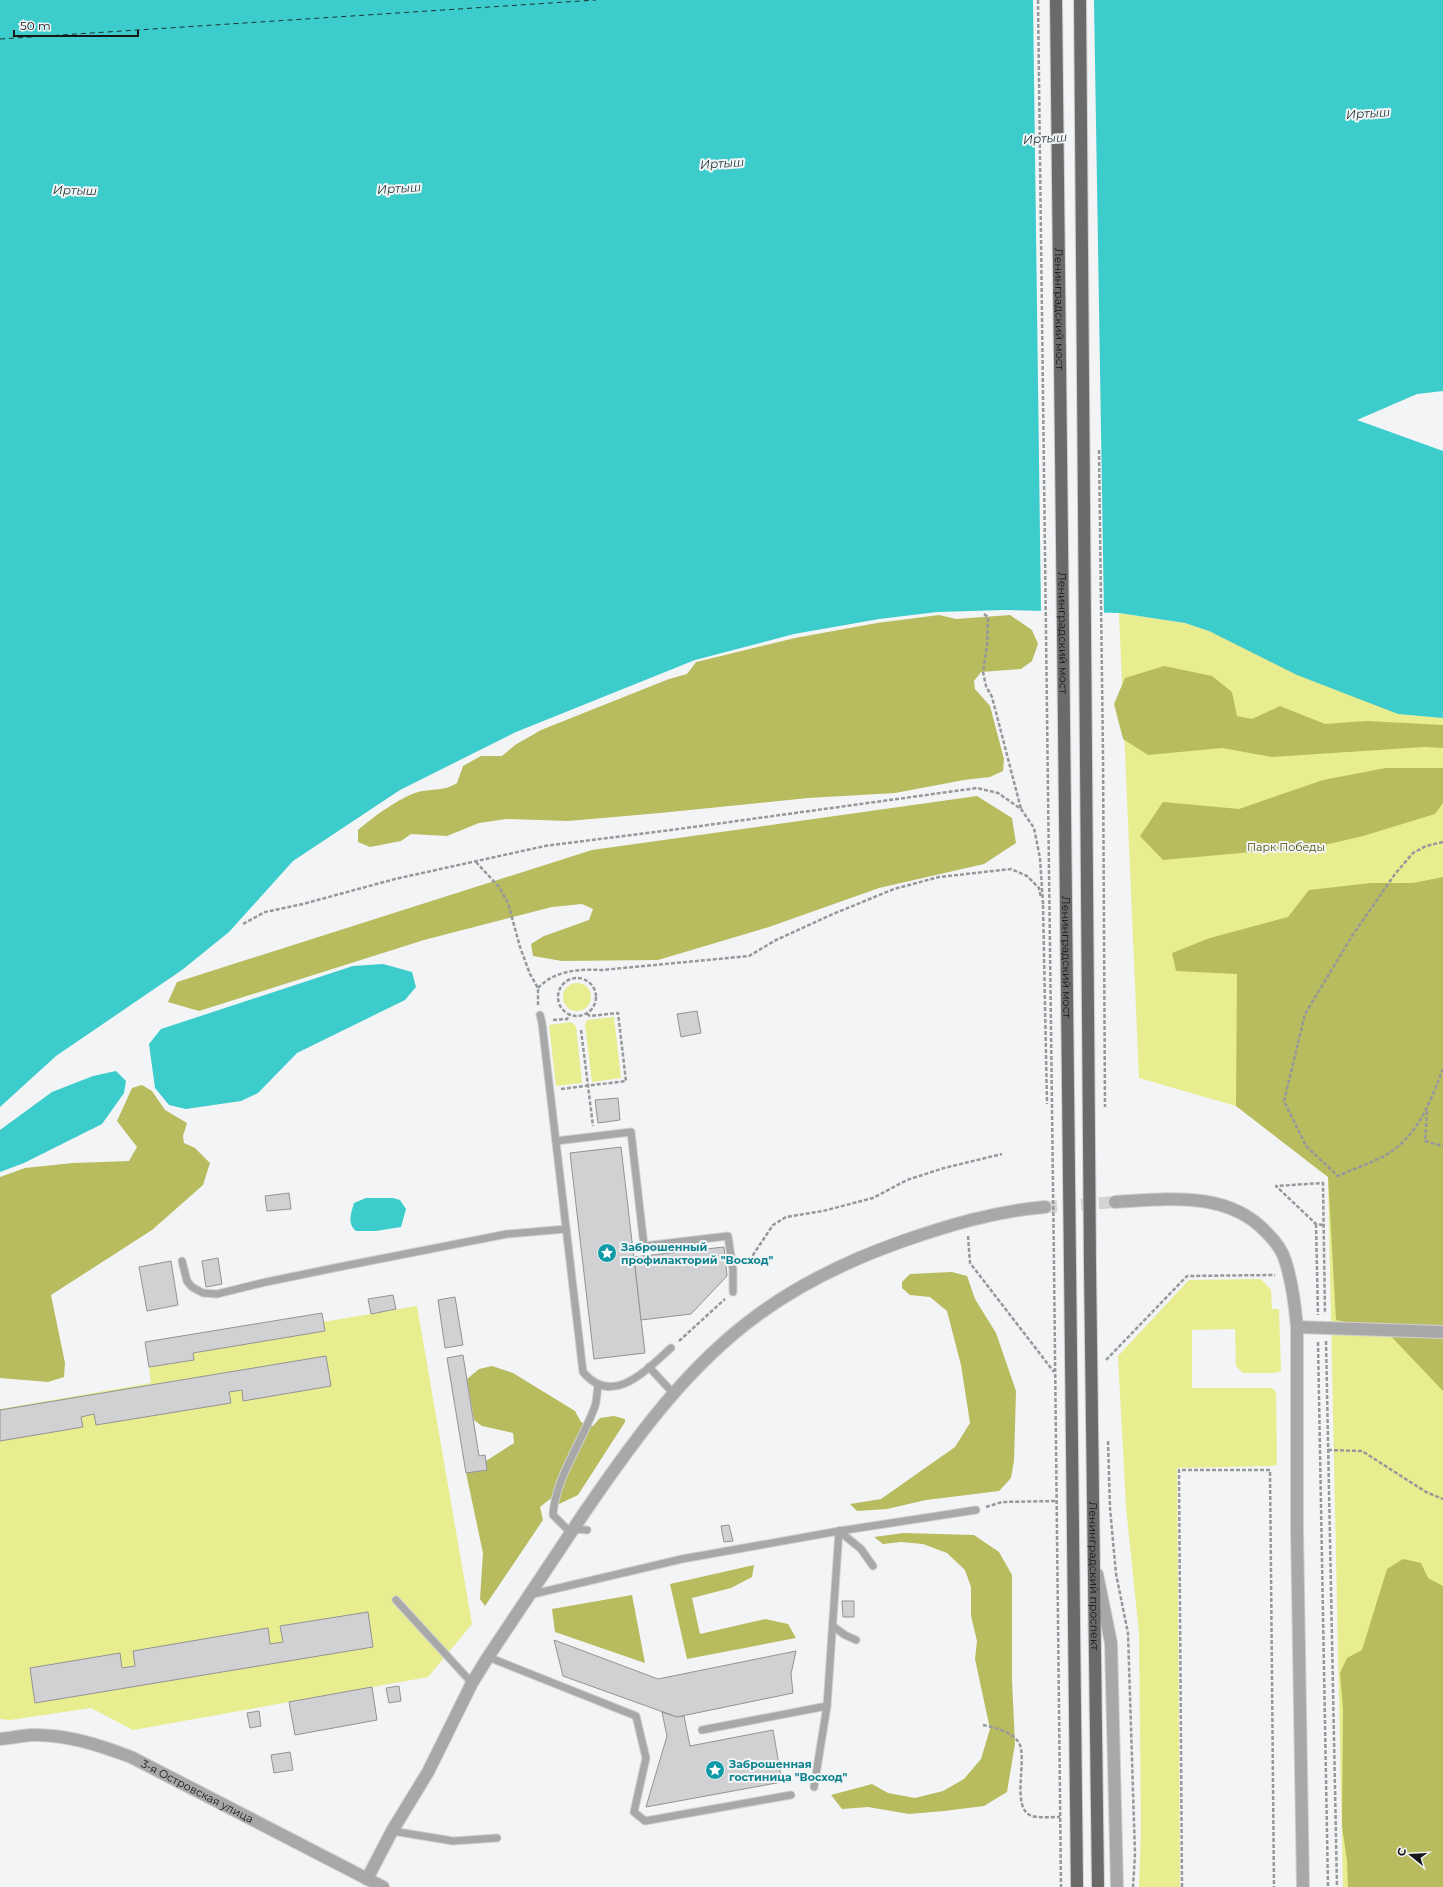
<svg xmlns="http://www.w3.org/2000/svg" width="1443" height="1887" font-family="Montserrat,sans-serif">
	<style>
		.green { fill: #e8ed8f }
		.forest { fill: #b8bc5e }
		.water { fill: #3ccccc }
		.pier { fill: #f2f4f6 }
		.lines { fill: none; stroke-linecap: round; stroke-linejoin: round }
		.ferry { stroke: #1c3333; stroke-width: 1; stroke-dasharray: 5 4; stroke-linecap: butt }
		.building { fill: #d1d1d3; stroke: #939395 }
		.tertiary-tunnel { stroke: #d1d3d5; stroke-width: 12; stroke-dasharray: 12 6; stroke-linecap: butt }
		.service-casing { stroke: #cfd0d2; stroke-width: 9 }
		.minor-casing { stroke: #cfd0d2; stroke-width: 14 }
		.tertiary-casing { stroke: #cfd0d2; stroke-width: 14 }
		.primary-casing { stroke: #cfd0d2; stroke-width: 14 }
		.path { stroke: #97989a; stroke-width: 2.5; stroke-dasharray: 4 2; stroke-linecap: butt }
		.service { stroke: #a9a8a8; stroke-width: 7 }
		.minor { stroke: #a9a8a8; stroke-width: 12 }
		.tertiary { stroke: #a9a8a8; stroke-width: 12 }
		.primary { stroke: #6c6a69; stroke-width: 12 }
		.primary-bridge-casing { stroke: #cfd0d2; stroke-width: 14; stroke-linecap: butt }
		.path-bridge { stroke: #97989a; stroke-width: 2.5; stroke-dasharray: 4 2; stroke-linecap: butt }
		.primary-bridge { stroke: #6c6a69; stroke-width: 12 }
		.labels { text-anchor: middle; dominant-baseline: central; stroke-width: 4; stroke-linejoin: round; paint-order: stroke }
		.street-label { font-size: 11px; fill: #161617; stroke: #f2f4f6 }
		.park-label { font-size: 11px; fill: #51530a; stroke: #f2f4f6 }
		.culture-label { font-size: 11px; font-weight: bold; fill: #0d838f; stroke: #f2f4f6; text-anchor: start }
		.water-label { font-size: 12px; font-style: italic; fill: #1c3333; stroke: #f2f4f6 }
	</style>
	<rect width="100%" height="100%" fill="#f2f4f6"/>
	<g class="green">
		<polygon points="1119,613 1185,623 1209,631 1398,714 1443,718 1443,1887 1343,1887 1328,1177 1236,1106 1139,1078"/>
		<circle cx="577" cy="997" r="14"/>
		<polygon points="614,1017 621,1078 592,1082 585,1024 587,1020"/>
		<polygon points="571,1022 576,1026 582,1083 556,1086 549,1025"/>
		<polygon points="1261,1279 1271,1290 1272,1309 1279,1309 1281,1371 1274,1373 1243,1373 1236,1366 1235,1329 1192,1330 1192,1388 1272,1388 1276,1392 1277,1465 1270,1466 1177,1468 1180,1887 1139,1887 1141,1831 1139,1633 1126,1507 1118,1356 1189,1280"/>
		<polygon points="417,1306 472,1624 428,1677 133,1730 91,1708 10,1720 0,1719 0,1409 151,1383 147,1352"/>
	</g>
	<g class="forest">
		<path d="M939 615 956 619 1010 615 1032 630 1038 644 1032 661 1021 669 981 672 974 681 975 689 990 706 1004 759 1003 771 990 777 964 780 895 793 808 798 660 813 568 821 506 819 479 823 447 836 411 834 401 841 370 847 358 842V830C373 817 399 798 418 792 434 788 442 792 457 783L463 766 481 756H502L515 745 541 730 669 679 687 674 696 662 795 638 877 623Z"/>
		<polygon points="1164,666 1212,676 1232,692 1237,716 1252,719 1280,706 1325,724 1366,721 1443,725 1443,748 1424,747 1272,757 1222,748 1148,755 1123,739 1114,704 1125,678"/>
		<polygon points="1386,768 1443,768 1443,803 1435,814 1363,836 1320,846 1163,860 1140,836 1163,802 1239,809 1323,780"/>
		<polygon points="977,796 1012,818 1016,843 984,864 879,888 769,927 658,960 562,961 533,956 531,944 544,936 589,920 593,909 582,904 552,907 424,940 199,1011 168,1002 177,982 592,850"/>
		<polygon points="1443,877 1443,1391 1386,1331 1336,1320 1328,1177 1236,1106 1237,974 1176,971 1172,953 1210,938 1288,917 1309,890 1371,883 1413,883"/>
		<polygon points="142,1085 152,1091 165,1110 187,1123 183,1136 184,1143 195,1148 210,1163 203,1185 152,1230 51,1295 65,1363 64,1377 48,1382 0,1378 0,1177 25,1168 73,1163 129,1161 137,1147 117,1121 132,1088"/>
		<polygon points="952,1272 967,1276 975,1299 996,1333 1016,1391 1014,1461 1011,1478 999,1491 926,1500 887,1509 857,1511 850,1504 881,1499 955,1447 970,1423 961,1365 947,1311 930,1297 910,1295 902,1288 902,1282 910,1274"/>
		<polygon points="492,1366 513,1373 575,1411 581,1422 593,1426 600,1418 614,1416 625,1419 625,1422 578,1495 557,1505 550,1499 540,1507 543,1520 485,1606 480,1599 483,1553 466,1473 487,1470 486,1461 514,1443 513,1433 482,1426 474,1420 467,1379 479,1369"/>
		<polygon points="904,1533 974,1535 999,1552 1012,1575 1012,1680 1015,1744 1007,1792 984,1806 944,1811 909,1814 868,1807 842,1809 831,1795 872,1784 888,1793 915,1798 943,1791 964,1779 981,1759 990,1729 975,1659 977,1641 971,1616 971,1587 965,1570 947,1553 923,1544 901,1542 883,1544 874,1537"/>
		<polygon points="1403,1559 1421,1563 1428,1578 1443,1586 1443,1887 1348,1887 1347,1861 1342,1826 1343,1709 1340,1673 1347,1658 1362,1650 1387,1569"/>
		<polygon points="754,1565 752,1577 731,1588 692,1598 700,1634 765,1619 788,1624 796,1638 687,1659 670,1584"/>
		<polygon points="632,1595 645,1663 555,1632 552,1609"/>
	</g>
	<g class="water">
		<polygon points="0,0 1443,0 1443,391 1417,394 1357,420 1443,451 1443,718 1398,714 1297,675 1209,631 1185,623 1119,613 1004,610 937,612 879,619 794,634 695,660 516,732 400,790 293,861 229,932 182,970 56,1056 0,1107"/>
		<polygon points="383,964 412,972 416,987 405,1000 297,1053 258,1093 241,1101 186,1109 169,1105 155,1088 149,1044 161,1029 353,966"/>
		<polygon points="116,1071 126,1081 124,1093 102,1124 24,1163 0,1172 0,1130 52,1092 93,1076"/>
		<path d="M366 1198H393L400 1200 406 1209 401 1227 376 1231H356C347 1223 351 1214 354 1203Z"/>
	</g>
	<polygon class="pier" points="1033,0 1094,0 1104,615 1041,613"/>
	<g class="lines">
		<polyline class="ferry" points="0,39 596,0"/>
	</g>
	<g class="building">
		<polygon points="697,1011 701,1033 681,1037 677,1014"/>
		<polygon points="618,1098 620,1120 598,1123 595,1100"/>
		<polygon points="621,1147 645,1353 594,1359 570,1153"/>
		<polygon points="289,1193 291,1209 267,1211 265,1196"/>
		<polygon points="724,1247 727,1276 691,1314 641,1320 634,1257"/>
		<polygon points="218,1258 222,1284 206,1287 202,1261"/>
		<polygon points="171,1261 178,1305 147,1311 139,1267"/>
		<polygon points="393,1295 396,1309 371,1314 368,1299"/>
		<polygon points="455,1297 463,1345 445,1348 438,1300"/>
		<polygon points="322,1313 325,1331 193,1353 194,1360 149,1367 145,1342"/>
		<polygon points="463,1355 479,1456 485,1455 487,1470 466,1473 447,1358"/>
		<polygon points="326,1356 331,1386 243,1401 242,1390 229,1392 231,1403 96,1425 94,1414 81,1417 83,1427 0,1441 0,1410"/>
		<polygon points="729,1525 733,1541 724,1542 721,1526"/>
		<polygon points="842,1601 854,1601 854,1617 843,1617"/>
		<polygon points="368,1612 373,1647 35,1703 30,1668 120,1653 122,1668 135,1666 133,1651 268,1628 270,1644 283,1642 280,1626"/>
		<polygon points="554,1640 658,1679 796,1651 791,1674 793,1693 677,1717 563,1676"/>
		<polygon points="399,1686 401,1701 389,1703 386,1688"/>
		<polygon points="372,1687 377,1720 295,1735 289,1702"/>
		<polygon points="259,1711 261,1726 250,1728 247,1713"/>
		<polygon points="662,1712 677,1717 684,1716 690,1746 773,1730 782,1782 646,1807 667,1736"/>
		<polygon points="290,1752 293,1770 274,1773 271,1755"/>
	</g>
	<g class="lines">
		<polyline class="tertiary-tunnel" points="1045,1207 1115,1202"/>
		<g class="service-casing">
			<g id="service">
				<path d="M540 1015 542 1023 583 1372C613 1408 647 1369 671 1348"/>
				<polyline points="556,1141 631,1132 644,1246 728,1236 733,1270 733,1292"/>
				<polyline points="182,1261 187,1281 192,1287 203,1293 217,1294 266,1282 334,1268 507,1234 566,1229"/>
				<polyline points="649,1367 673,1393"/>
				<polyline points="574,1529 587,1530"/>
				<polyline points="839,1531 861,1549 873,1566"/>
				<path d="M571 1533 553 1515C555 1478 583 1441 595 1406 597 1400 597 1392 598 1385"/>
				<polyline points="529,1595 682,1559 839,1531 976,1510"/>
				<polyline points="396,1600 472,1683"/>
				<polyline points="834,1627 845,1635 856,1640"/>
				<polyline points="488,1657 636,1716 646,1758 634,1812 645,1821 791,1795"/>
				<polyline points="702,1730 827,1706"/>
				<polyline points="814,1787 827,1706 839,1531"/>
				<polyline points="392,1831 453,1841 497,1838"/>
			</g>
		</g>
		<g class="minor-casing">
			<polyline id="minor" points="1297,1327 1443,1332"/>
		</g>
		<g class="tertiary-casing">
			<g id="tertiary">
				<path d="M1115 1202C1167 1199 1228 1190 1267 1233 1274 1240 1282 1250 1285 1260 1292 1281 1295 1305 1297 1327V1530L1303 1887"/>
				<polyline points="1097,1574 1111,1643 1117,1887"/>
				<path id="s1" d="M0 1739C10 1738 21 1736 31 1735 66 1734 99 1745 131 1757L383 1887"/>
				<path d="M367 1879 392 1831 428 1772 472 1683 488 1657C520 1609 552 1561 584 1513 634 1440 686 1367 759 1314 803 1282 852 1259 903 1241 949 1225 996 1211 1045 1207"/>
			</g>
		</g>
		<g class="primary-casing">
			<g id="primary">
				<polyline points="1070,1266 1077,1887"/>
				<path id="s2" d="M1090 1266 1098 1887"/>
			</g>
		</g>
		<g class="path">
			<polyline points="984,614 988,617 987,646 983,672 986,686 992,697 1021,809"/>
			<path d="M1443 842 1426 846 1413 853 1395 874 1352 936 1305 1014 1284 1101 1306 1146 1338 1176C1353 1169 1369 1164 1384 1156 1418 1137 1430 1102 1443 1069"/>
			<polyline points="476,862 499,887 508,903 520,947 530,974 538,988 538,1005"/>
			<polyline points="1043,905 1047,1104"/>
			<polyline points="243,924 265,912 303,904 395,879 545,846 686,828 977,788 998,793 1021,809 1034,828 1040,858 1043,904"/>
			<circle cx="577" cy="997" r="19"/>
			<path d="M538 988C555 970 579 969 602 970L749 956 776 940 833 914 894 889 939 877 1011 869 1027 876 1039 888 1041 898"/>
			<polyline points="553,1020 567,1019 570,1014"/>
			<polyline points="581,1030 593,1126"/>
			<polyline points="561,1089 626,1081 618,1013 590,1016 586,1013"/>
			<polyline points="1427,1111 1425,1141 1443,1146"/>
			<polyline points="1316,1224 1318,1315"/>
			<polyline points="1323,1225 1316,1224 1276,1186 1323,1183 1325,1314"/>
			<polyline points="968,1236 970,1263 1054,1372"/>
			<polyline points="744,1264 753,1255 773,1225 786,1217 823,1211 873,1198 907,1180 944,1168 1002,1154"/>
			<polyline points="1054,1266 1061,1887"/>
			<polyline points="679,1341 725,1299"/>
			<polyline points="1326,1341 1337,1887"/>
			<polyline points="1318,1342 1328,1887"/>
			<polyline points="1106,1360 1187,1276 1275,1275"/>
			<polyline points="1108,1441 1110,1508 1116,1574 1128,1633 1135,1854 1133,1887"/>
			<polyline points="1328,1450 1362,1451 1426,1492 1443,1499"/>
			<polyline points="986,1507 1002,1502 1056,1501"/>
			<path d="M983 1725C995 1728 1012 1731 1019 1743 1028 1759 1010 1809 1032 1816 1039 1818 1052 1817 1060 1817"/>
			<polyline points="1182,1887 1179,1470 1270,1470 1274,1887"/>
		</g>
		<use href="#service" class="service"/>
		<use href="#minor" class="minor"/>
		<use href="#tertiary" class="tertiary"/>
		<use href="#primary" class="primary"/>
		<g class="primary-bridge-casing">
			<g id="primary-bridge">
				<path id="s3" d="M1056 0 1070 1266"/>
				<polyline points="1080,0 1090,1266"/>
			</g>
		</g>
		<g class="path-bridge">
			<polyline points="1038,0 1054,1266"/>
			<polyline points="1099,450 1103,754 1105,1107"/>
		</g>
		<use href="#primary-bridge" class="primary-bridge"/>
	</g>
	<defs>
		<g id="sight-disc" transform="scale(1)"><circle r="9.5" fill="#0f9aa8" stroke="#f2f4f6"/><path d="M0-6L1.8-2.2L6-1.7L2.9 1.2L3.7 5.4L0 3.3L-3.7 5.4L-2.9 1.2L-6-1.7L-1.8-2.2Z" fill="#fff"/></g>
	</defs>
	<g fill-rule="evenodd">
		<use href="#sight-disc" x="607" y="1253"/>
		<use href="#sight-disc" x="715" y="1770"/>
	</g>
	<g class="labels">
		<g class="street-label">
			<text stroke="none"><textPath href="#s3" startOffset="309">Ленинградский мост</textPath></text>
			<text stroke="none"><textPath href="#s3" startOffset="633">Ленинградский мост</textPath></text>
			<text stroke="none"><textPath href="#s3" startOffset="957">Ленинградский мост</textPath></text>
			<text stroke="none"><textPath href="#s2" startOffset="310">Ленинградский проспект</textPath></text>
			<text stroke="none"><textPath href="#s1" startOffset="209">3-я Островская улица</textPath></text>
		</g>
		<g class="park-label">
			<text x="1286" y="847">Парк Победы</text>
		</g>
		<g class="culture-label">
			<text x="621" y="1247">Заброшенный<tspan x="621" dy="13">профилакторий "Восход"</tspan></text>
			<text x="729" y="1764">Заброшенная<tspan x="729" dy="13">гостиница "Восход"</tspan></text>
		</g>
		<g class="water-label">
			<text transform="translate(1368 113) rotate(-4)">Иртыш</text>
			<text transform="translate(1045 138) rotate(-4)">Иртыш</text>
			<text transform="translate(722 163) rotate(-4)">Иртыш</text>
			<text transform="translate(399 188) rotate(-4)">Иртыш</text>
			<text transform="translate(75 190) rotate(1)">Иртыш</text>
		</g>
	</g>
	<g transform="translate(1411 1855) rotate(288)" stroke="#f2f4f6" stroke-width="3" paint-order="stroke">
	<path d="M0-3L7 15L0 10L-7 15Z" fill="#161617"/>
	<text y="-6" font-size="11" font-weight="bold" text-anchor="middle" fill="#161617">С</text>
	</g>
	<path d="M14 30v6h124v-6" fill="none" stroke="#161617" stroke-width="2"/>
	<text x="20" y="30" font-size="12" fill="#161617" stroke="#f2f4f6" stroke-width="3" paint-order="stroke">50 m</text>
</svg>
